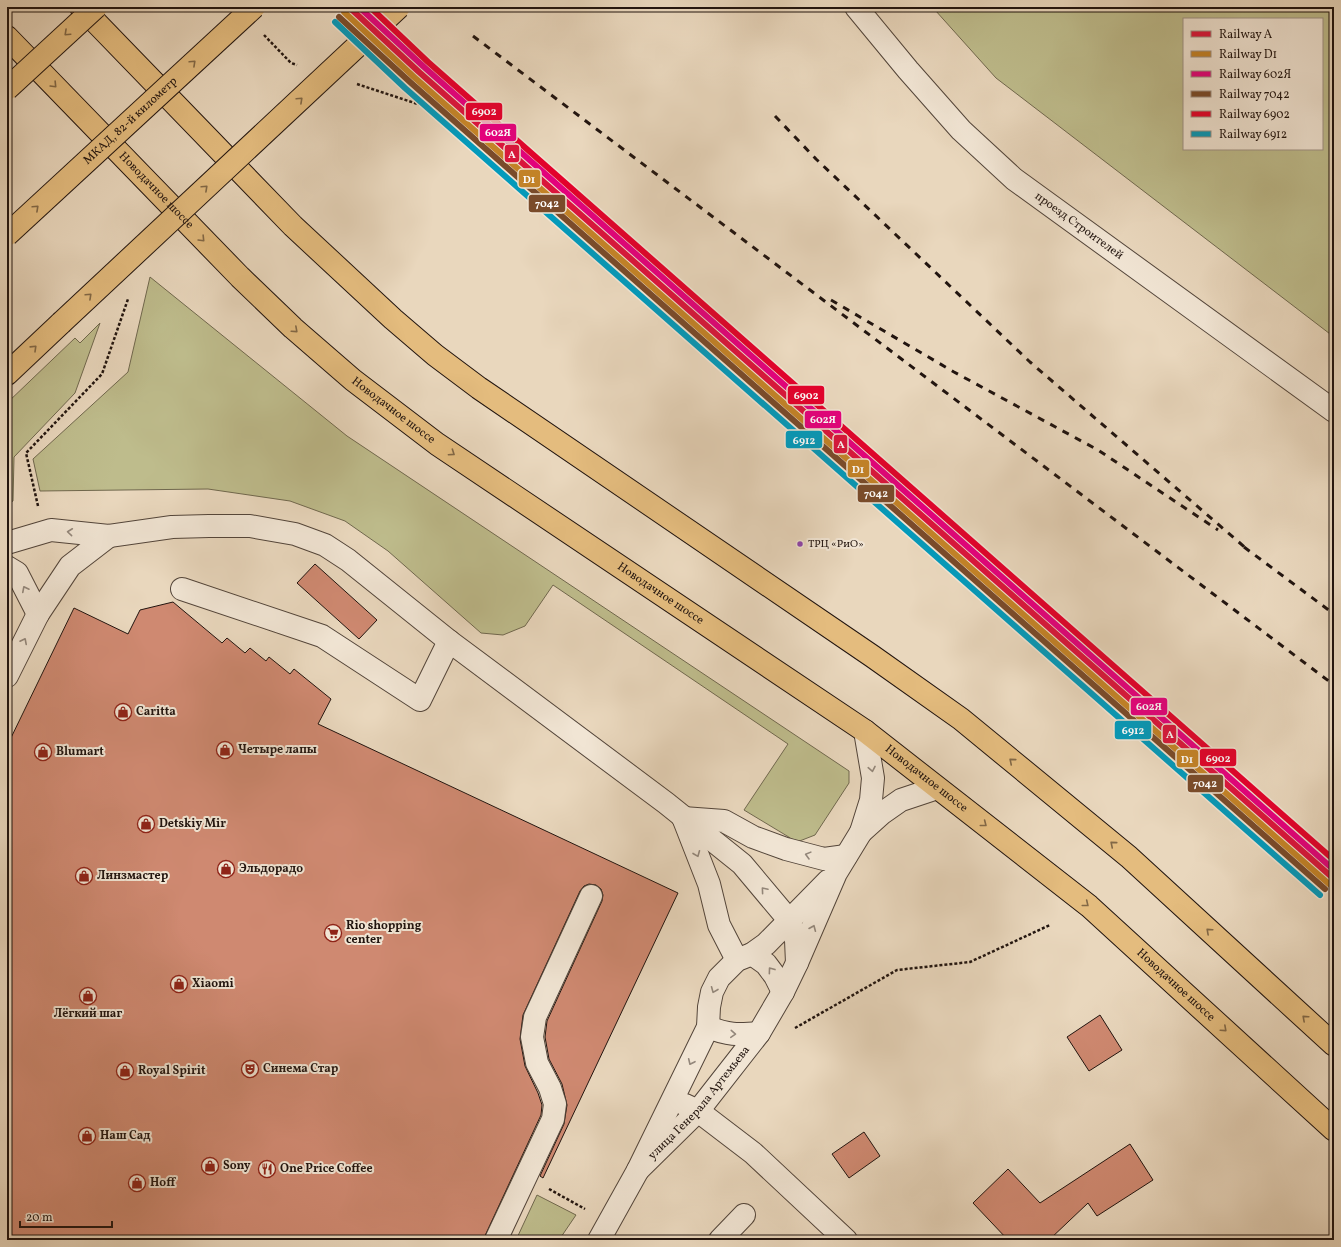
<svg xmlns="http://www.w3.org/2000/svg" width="1341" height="1247" font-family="Vollkorn,serif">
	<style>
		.green { fill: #bebc8c; stroke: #70684e; fill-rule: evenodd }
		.building { fill: #cf8971; stroke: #21140f }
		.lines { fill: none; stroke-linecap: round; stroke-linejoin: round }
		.minor-casing { stroke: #53453a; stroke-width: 24 }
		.major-casing { stroke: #21140f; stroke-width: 24 }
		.path { stroke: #21140f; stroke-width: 2.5; stroke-dasharray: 3 2; stroke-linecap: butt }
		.minor { stroke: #f1e5d4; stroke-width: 22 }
		.major { stroke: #e4bc7e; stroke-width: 22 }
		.rail { stroke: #21140f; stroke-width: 3; stroke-dasharray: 7 7; stroke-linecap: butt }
		.major-bridge-casing { stroke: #21140f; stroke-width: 24; stroke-linecap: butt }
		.highway-bridge-casing { stroke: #21140f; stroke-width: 24; stroke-linecap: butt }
		.major-bridge { stroke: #e4bc7e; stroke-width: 22 }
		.highway-bridge { stroke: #e4bc7e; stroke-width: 22 }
		.rail-1-casing { stroke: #f1e5d4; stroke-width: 9 }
		.rail-2-casing { stroke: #f1e5d4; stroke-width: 9 }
		.rail-3-casing { stroke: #f1e5d4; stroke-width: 9 }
		.rail-4-casing { stroke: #f1e5d4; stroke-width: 9 }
		.rail-5-casing { stroke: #f1e5d4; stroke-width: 9 }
		.rail-6-casing { stroke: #f1e5d4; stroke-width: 9 }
		.rail-1 { stroke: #dc143c; stroke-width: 6 }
		.rail-2 { stroke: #c48327; stroke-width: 6 }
		.rail-3 { stroke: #e5007d; stroke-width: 6 }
		.rail-4 { stroke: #7a4b2a; stroke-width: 6 }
		.rail-5 { stroke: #e4002b; stroke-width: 6 }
		.rail-6 { stroke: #039abb; stroke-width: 6 }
		.oneway { stroke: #826846 }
		.oneway2 { stroke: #93877b }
		.bus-dot { fill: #8e44ad; stroke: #f1e5d4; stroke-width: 1.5 }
		.labels { text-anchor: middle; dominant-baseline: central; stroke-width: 4; stroke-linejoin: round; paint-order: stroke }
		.bus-label { font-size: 11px; fill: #21140f; stroke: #f1e5d4; text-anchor: start }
		.street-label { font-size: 12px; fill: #21140f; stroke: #f1e5d4 }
		.poi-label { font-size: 12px; font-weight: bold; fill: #21140f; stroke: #f1e5d4; text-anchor: start }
		.line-badge { stroke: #f1e5d4; stroke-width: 1.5 }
		.badge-label { font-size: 11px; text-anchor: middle; font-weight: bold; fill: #fff }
	</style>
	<rect width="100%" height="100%" fill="#e9d7bd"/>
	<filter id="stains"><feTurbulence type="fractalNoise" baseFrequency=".005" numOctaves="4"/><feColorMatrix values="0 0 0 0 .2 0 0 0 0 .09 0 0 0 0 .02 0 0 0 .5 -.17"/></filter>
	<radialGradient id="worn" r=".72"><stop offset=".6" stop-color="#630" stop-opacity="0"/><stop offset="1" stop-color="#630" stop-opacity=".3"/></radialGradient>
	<g class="green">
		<path d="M934 7H1334V337L996 78 935 10ZM1184 19H1322V149H1184Z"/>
		<polygon points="150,277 347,436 849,771 849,783 815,835 797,842 744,810 788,744 553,585 525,626 503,635 481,633 388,551 345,521 290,501 208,489 40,491 33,459 128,372"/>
		<polygon points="100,323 75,393 14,457 13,501 7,504 7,403 75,338 80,343"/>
		<polygon points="537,1195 576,1215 559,1240 516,1240"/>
	</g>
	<g class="building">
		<polygon points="315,564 377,620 359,639 297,583"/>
		<polygon points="173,602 222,643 227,638 245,653 250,648 266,661 269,657 290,674 294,669 331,699 318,724 678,893 543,1178 540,1176 564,1124 567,1105 562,1084 549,1059 545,1037 547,1021 602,901 603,895 601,889 596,885 589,884 584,886 580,891 523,1015 520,1039 525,1066 538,1093 542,1105 541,1115 483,1240 7,1240 7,746 74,608 128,634 140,610"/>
		<polygon points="1100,1015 1122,1050 1089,1071 1067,1037"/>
		<polygon points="864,1132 880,1156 849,1178 832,1154"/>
		<polygon points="1130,1144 1153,1180 1097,1216 1088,1203 1049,1240 1008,1240 973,1203 1008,1169 1040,1203"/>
	</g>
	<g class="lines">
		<g class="minor-casing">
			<g id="minor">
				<path id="s1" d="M856 7 908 70 961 130 1014 179 1334 411"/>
				<polyline points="7,543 51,530 109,536 172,527 209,526 250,526 295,534 325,545 348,560 449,641 666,803 742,864 789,920 796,940 797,963"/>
				<polyline points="7,567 17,573 38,614"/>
				<polyline points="182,589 322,636 420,700 449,641"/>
				<polyline points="7,676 38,614 70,566 109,536"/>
				<polyline points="683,818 724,821 753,837 786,849 824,859 846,856"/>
				<polyline points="684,820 709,884 719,925 737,960"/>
				<polyline points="861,832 881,814 901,800 937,788"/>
				<polyline points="752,954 766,964 775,976 783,992"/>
				<path d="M708 1027C728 1035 737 1035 759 1033"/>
				<polyline points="685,1105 698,1111 753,1153 846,1240"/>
				<path id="s2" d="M638 1170 698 1111 759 1033 783 992 797 963 836 873 861 832 871 800 873 778 865 731"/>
				<polyline points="496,1240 553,1119 555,1104 550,1088 537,1063 532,1037 535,1017 591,896"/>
				<polyline points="599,1240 638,1170 708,1027 709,1007 712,992 719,978 737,960 752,954 766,944 828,881"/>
				<polyline points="720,1240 744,1215"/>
			</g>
		</g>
		<g class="major-casing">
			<g id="major">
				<polyline points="81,7 293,226 393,319 435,355 479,388 872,656 961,719 1129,857 1334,1045"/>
				<path id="s3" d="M7 37 240 277 293 328 353 380 437 444 865 731 1089 906 1334 1130"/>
				<polyline points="7,374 61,323"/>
			</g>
		</g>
		<g class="path">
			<polyline points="7,8 8,7"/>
			<polyline points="264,35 291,63 297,65"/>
			<polyline points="357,84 439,111 1334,894"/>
			<polyline points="38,506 26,453 102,374 128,299"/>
			<polyline points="795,1028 897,970 970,962 1050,925"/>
			<polyline points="549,1189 585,1209"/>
		</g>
		<use href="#minor" class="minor"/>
		<use href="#major" class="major"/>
		<g class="rail">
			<polyline points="473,36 1334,685"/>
			<polyline points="775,116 816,159 1030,362 1248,550"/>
			<polyline points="831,300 954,372 1098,450 1218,530"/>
			<polyline points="1244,547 1334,614"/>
		</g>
		<g class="major-bridge-casing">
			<polyline id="major-bridge" points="61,323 399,7"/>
		</g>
		<g class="highway-bridge-casing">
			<g id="highway-bridge">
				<polyline points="7,89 96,7"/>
				<path id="s4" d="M7 235 254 7"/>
			</g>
		</g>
		<use href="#major-bridge" class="major-bridge"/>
		<use href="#highway-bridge" class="highway-bridge"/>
		<g class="rail-1-casing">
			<polyline id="rail-1" points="349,7 419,72 1334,879"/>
		</g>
		<g class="rail-2-casing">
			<polyline id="rail-2" points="344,12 414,77 1329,884"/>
		</g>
		<g class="rail-3-casing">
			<polyline id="rail-3" points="359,7 424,67 1334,870"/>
		</g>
		<g class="rail-4-casing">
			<polyline id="rail-4" points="339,17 410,82 1325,889"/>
		</g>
		<g class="rail-5-casing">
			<polyline id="rail-5" points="370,7 428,62 1334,860"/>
		</g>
		<g class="rail-6-casing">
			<polyline id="rail-6" points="335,22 405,88 1320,895"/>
		</g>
		<use href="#rail-1" class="rail-1"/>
		<use href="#rail-2" class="rail-2"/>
		<use href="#rail-3" class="rail-3"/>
		<use href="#rail-4" class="rail-4"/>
		<use href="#rail-5" class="rail-5"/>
		<use href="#rail-6" class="rail-6"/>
	</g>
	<defs><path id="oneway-chevron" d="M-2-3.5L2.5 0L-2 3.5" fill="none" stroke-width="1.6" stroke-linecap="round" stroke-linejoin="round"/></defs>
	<g class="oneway">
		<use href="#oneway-chevron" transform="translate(67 33) rotate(137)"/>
		<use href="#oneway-chevron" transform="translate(193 63) rotate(-43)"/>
		<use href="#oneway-chevron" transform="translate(54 85) rotate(46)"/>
		<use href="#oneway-chevron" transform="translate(300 100) rotate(-43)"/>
		<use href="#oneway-chevron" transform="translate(205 188) rotate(-43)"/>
		<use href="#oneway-chevron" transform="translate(36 208) rotate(-43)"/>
		<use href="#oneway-chevron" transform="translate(202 239) rotate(46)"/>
		<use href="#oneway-chevron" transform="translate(89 296) rotate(-43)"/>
		<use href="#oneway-chevron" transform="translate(295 330) rotate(42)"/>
		<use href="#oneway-chevron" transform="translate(34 348) rotate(-44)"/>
		<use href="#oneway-chevron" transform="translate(452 453) rotate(34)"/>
		<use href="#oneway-chevron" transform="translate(1012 761) rotate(-140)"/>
		<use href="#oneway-chevron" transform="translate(984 824) rotate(38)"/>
		<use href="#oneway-chevron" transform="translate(1113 844) rotate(-140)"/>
		<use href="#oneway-chevron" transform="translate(1086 904) rotate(39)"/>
		<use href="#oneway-chevron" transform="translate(1209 931) rotate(-138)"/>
		<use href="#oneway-chevron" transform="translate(1305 1018) rotate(-138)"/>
		<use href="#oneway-chevron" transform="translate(1224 1029) rotate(42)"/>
	</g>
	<g class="oneway2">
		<use href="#oneway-chevron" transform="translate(70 532) rotate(-174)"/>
		<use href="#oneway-chevron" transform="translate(25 589) rotate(-117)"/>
		<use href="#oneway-chevron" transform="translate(24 641) rotate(-63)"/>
		<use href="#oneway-chevron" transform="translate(872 769) rotate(79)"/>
		<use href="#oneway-chevron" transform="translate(697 854) rotate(68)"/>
		<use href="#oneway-chevron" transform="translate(808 855) rotate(-165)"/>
		<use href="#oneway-chevron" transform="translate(764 890) rotate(-130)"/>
		<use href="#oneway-chevron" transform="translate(813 928) rotate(-67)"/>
		<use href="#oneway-chevron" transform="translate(771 970) rotate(-126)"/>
		<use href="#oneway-chevron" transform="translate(714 990) rotate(112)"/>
		<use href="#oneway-chevron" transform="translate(733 1034) rotate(4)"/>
		<use href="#oneway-chevron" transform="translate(691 1062) rotate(115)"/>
	</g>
	<defs>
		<g id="shop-ring" transform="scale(0.9)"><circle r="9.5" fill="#f1e5d4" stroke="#8f2418" stroke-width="1.5"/><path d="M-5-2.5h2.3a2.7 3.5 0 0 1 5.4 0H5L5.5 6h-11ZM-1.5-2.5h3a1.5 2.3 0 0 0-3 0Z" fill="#8f2418"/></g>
		<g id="supermarket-ring" transform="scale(0.9)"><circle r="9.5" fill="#f1e5d4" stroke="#8f2418" stroke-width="1.5"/><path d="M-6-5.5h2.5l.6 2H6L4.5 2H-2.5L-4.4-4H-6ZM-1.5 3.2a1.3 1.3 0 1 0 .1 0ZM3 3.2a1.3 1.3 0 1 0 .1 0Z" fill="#8f2418"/></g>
		<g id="theatre-ring" transform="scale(0.9)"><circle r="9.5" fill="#f1e5d4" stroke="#8f2418" stroke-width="1.5"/><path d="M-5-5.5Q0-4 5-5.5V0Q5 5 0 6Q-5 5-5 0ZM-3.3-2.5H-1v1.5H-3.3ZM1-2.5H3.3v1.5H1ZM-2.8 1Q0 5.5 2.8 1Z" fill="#8f2418"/></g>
		<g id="restaurant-ring" transform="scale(0.9)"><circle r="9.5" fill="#f1e5d4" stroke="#8f2418" stroke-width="1.5"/><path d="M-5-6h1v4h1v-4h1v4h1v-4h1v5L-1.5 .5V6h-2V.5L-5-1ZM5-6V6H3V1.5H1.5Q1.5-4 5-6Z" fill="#8f2418"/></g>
	</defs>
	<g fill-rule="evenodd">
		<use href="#shop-ring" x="123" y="712"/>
		<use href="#shop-ring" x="225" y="750"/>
		<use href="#shop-ring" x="43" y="752"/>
		<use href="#shop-ring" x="146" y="824"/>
		<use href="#shop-ring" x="226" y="869"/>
		<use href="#shop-ring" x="84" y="876"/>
		<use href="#supermarket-ring" x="333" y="933"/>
		<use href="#shop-ring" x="179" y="984"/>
		<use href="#shop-ring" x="88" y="996"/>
		<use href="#theatre-ring" x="250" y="1069"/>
		<use href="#shop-ring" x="125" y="1071"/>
		<use href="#shop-ring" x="87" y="1136"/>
		<use href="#shop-ring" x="210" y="1166"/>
		<use href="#restaurant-ring" x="267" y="1169"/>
		<use href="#shop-ring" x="137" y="1183"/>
	</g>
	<circle class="bus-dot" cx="800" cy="544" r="3.5"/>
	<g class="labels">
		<g class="bus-label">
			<text x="808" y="544">ТРЦ «РиО»</text>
		</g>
		<g class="street-label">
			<text stroke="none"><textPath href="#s4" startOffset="168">МКАД, 82-й километр</textPath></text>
			<text stroke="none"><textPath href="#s3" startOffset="214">Новодачное шоссе</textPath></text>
			<text stroke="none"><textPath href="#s1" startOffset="314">проезд Строителей</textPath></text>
			<text stroke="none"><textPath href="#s3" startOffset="538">Новодачное шоссе</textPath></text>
			<text stroke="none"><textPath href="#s3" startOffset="862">Новодачное шоссе</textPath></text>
			<text stroke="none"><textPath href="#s3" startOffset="1186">Новодачное шоссе</textPath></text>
			<text stroke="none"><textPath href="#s3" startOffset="1510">Новодачное шоссе</textPath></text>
			<text stroke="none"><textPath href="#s2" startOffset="91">улица Генерала Артемьева</textPath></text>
		</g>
		<g class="poi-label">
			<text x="136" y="712">Caritta</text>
			<text x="238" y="750">Четыре лапы</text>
			<text x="56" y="752">Blumart</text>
			<text x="159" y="824">Detskiy Mir</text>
			<text x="239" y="869">Эльдорадо</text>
			<text x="97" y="876">Линзмастер</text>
			<text x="346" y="926">Rio shopping<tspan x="346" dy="14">center</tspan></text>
			<text x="192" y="984">Xiaomi</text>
			<text x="88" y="1014" text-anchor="middle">Лёгкий шаг</text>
			<text x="263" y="1069">Синема Стар</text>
			<text x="138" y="1071">Royal Spirit</text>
			<text x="100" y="1136">Наш Сад</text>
			<text x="223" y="1166">Sony</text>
			<text x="280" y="1169">One Price Coffee</text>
			<text x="150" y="1183">Hoff</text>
		</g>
	</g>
	<g class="line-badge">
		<rect x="465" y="102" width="38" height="19" rx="4" fill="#e4002b"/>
		<rect x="479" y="123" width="38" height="19" rx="4" fill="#e5007d"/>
		<rect x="504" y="144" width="16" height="19" rx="4" fill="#dc143c"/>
		<rect x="518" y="169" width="23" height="19" rx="4" fill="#c48327"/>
		<rect x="528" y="194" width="38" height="19" rx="4" fill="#7a4b2a"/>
		<rect x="787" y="385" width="38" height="20" rx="4" fill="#e4002b"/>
		<rect x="804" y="410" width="38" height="19" rx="4" fill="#e5007d"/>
		<rect x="785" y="430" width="38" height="19" rx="4" fill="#039abb"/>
		<rect x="833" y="434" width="15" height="20" rx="4" fill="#dc143c"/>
		<rect x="847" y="459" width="23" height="19" rx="4" fill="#c48327"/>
		<rect x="857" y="484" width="38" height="19" rx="4" fill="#7a4b2a"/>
		<rect x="1130" y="697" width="38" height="19" rx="4" fill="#e5007d"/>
		<rect x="1114" y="720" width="38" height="20" rx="4" fill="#039abb"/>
		<rect x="1162" y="724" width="15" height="20" rx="4" fill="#dc143c"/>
		<rect x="1199" y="748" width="38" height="19" rx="4" fill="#e4002b"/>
		<rect x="1176" y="749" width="23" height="19" rx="4" fill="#c48327"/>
		<rect x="1187" y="774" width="37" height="19" rx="4" fill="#7a4b2a"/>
	</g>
	<g class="badge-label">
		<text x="484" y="115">6902</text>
		<text x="498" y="136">602Я</text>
		<text x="512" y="158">A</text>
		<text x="529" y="183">D1</text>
		<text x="547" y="207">7042</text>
		<text x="806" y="399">6902</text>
		<text x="823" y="423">602Я</text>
		<text x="804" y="444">6912</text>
		<text x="841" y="448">A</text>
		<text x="858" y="473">D1</text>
		<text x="876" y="497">7042</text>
		<text x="1149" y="710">602Я</text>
		<text x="1133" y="734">6912</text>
		<text x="1170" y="738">A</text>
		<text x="1218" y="762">6902</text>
		<text x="1187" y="763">D1</text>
		<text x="1205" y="787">7042</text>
	</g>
	<rect width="1341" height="1247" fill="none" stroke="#e9d7bd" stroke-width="24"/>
	<rect x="8" y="8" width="1325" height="1231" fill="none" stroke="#21140f" stroke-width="2"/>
	<rect x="12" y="12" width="1317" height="1223" fill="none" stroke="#21140f"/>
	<rect x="1183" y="18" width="140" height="132" fill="#f1e5d4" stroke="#9e9185"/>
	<rect x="1191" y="31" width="20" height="6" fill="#dc143c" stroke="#9e9185"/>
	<text x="1219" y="38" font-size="12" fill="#21140f">Railway A</text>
	<rect x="1191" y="51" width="20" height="6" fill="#c48327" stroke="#9e9185"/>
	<text x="1219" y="58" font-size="12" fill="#21140f">Railway D1</text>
	<rect x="1191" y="71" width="20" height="6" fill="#e5007d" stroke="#9e9185"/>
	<text x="1219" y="78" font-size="12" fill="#21140f">Railway 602Я</text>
	<rect x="1191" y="91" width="20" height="6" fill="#7a4b2a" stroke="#9e9185"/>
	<text x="1219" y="98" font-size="12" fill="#21140f">Railway 7042</text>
	<rect x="1191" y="111" width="20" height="6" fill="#e4002b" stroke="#9e9185"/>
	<text x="1219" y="118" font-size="12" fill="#21140f">Railway 6902</text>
	<rect x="1191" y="131" width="20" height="6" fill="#039abb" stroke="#9e9185"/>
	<text x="1219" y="138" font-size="12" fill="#21140f">Railway 6912</text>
	<path d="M20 1221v6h92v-6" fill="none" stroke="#21140f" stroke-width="2"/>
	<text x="26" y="1221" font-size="12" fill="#21140f" stroke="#f1e5d4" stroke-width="3" paint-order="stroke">20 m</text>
	<rect width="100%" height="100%" filter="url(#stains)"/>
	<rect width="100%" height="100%" fill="url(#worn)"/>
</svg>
